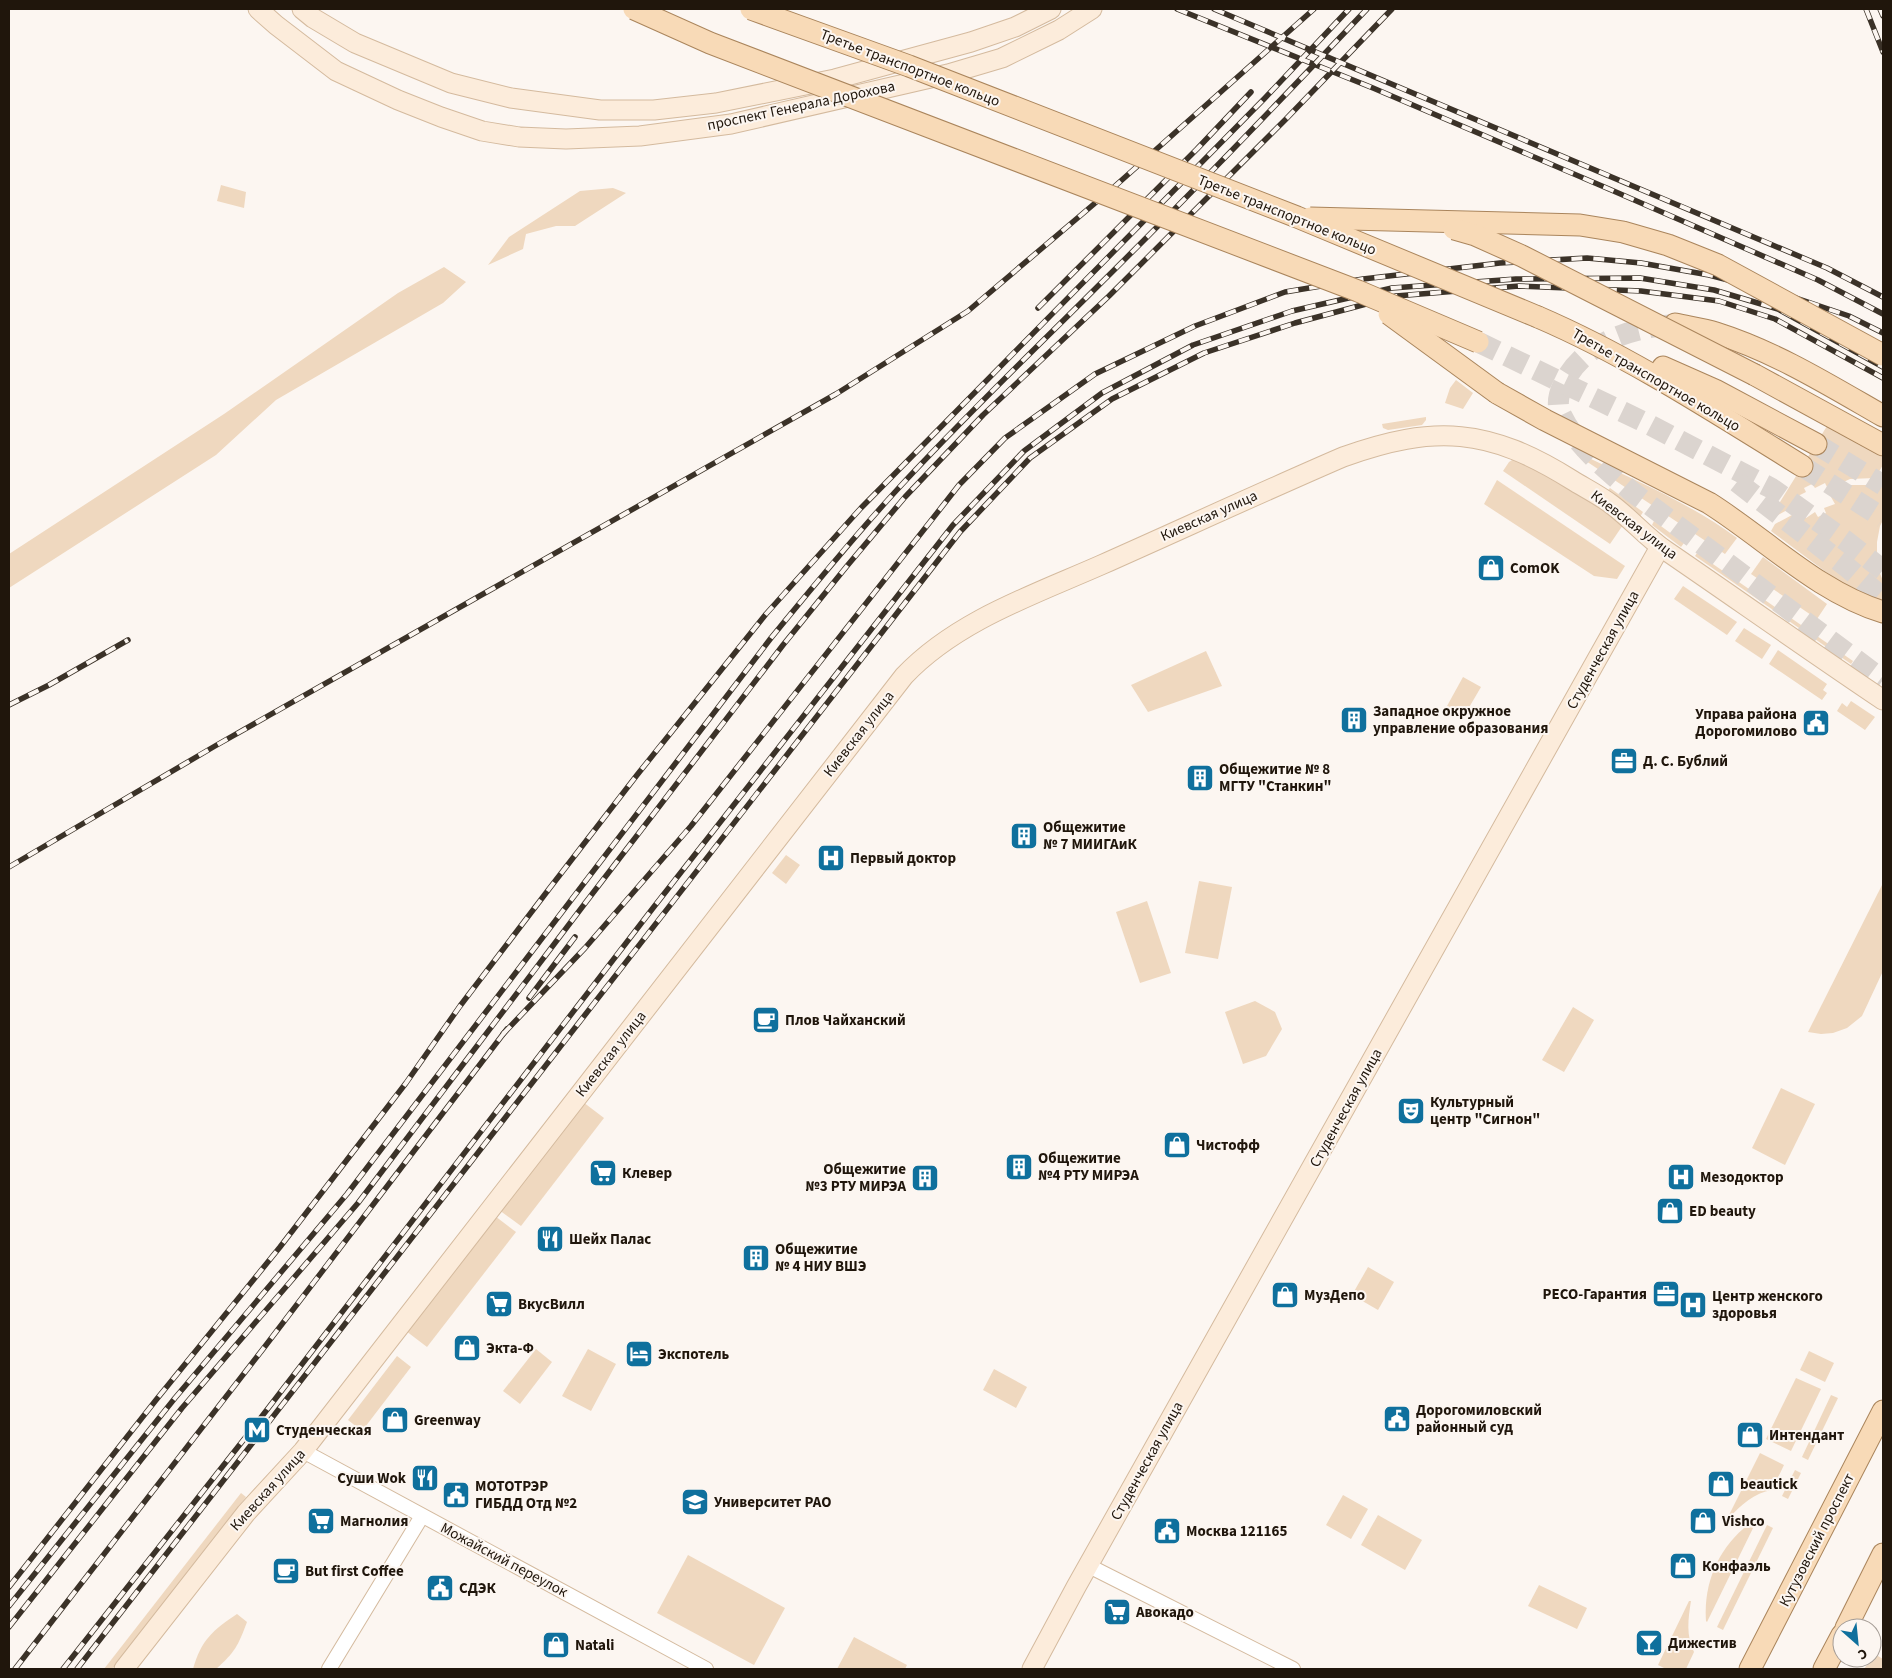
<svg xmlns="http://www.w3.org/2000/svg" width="1892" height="1678" font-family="'Source Sans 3',sans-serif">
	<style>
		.green { fill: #efd8bf }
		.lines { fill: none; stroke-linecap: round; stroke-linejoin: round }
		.primary-tunnel { stroke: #dbd4cf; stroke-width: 21; stroke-dasharray: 21 11; stroke-linecap: butt }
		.street-casing { stroke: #d4ba9e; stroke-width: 16 }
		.secondary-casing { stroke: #d4ba9e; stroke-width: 21 }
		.primary-casing { stroke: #aa855c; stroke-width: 23 }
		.street { stroke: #fff; stroke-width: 14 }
		.secondary { stroke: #fcecdb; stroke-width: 19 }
		.primary { stroke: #f8dab7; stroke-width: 21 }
		.rail-casing { stroke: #3b3228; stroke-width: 5.5 }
		.rail { stroke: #fcf6f1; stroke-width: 4; stroke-dasharray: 11; stroke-linecap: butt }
		.primary-bridge-casing { stroke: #aa855c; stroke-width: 23; stroke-linecap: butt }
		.primary-bridge { stroke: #f8dab7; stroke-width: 21 }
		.labels { text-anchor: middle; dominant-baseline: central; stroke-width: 4; stroke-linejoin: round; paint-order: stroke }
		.street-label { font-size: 15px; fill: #20160c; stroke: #fcf6f1 }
		.poi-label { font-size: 15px; font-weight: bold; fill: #20160c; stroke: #fcf6f1; text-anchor: start }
	</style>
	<rect width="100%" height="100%" fill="#fcf6f1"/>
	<g class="green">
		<polygon points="221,185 246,192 244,208 217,201"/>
		<polygon points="613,188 626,193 575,226 556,226 526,234 523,249 488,265 509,237 580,191"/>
		<polygon points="444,267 466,282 443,303 276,400 216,455 9,588 9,554 224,414 398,293"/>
		<polygon points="1456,380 1473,393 1463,409 1445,403 1450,388"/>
		<polygon points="1426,417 1426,420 1422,425 1388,430 1383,428 1382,424"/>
		<polygon points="1827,426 1883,457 1883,465 1875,478 1850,479 1837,485 1835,483 1827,487 1825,483 1815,488 1812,484 1804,488 1806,492 1796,497 1798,502 1788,507 1789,509 1776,516 1772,515"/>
		<path d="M1577 452C1631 479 1689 502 1737 538L1725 554 1577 455Z"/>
		<path d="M1515 458C1554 475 1590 499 1623 525L1610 544 1503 471 1509 462Z"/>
		<polygon points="1497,480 1625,566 1617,579 1594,576 1484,504"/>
		<polygon points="1851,485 1879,485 1883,487 1883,520 1880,526 1877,542 1877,566 1883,581 1883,602 1856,591 1830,575 1771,531 1775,524 1792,515 1794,518 1803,511 1806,518 1815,512 1818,517 1826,513 1824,508 1835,504 1831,497 1841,494 1840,491"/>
		<polygon points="1610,488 1643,512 1640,517 1608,490"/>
		<polygon points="1654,521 1684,543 1681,547 1652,525"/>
		<polygon points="1697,553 1853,661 1851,664 1695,556"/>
		<polygon points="1763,557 1827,604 1817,619 1751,574"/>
		<polygon points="1683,586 1737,622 1727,635 1674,599"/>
		<polygon points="1744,628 1771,645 1762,659 1735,641"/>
		<polygon points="1778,650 1827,684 1823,690 1827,693 1822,700 1769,664"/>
		<polygon points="1206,651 1222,686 1148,712 1131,685"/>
		<polygon points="1463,677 1481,687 1464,716 1447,706"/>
		<polygon points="1851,701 1875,717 1865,730 1837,711 1842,703 1847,707"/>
		<polygon points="786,855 800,865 786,884 772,873"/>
		<polygon points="1199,881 1232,887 1218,959 1185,953"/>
		<polygon points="1883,883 1883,971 1862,1016 1847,1028 1833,1033 1821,1034 1808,1032"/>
		<polygon points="1147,901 1171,973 1140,983 1116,912"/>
		<polygon points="1255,1001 1275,1012 1282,1029 1266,1056 1243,1064 1225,1012"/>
		<polygon points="1573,1007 1594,1020 1564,1072 1542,1060"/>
		<polygon points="1781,1088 1815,1104 1785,1165 1752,1148"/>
		<polygon points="583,1102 604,1118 521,1226 499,1210"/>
		<polygon points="495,1216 516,1232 427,1347 406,1331"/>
		<polygon points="1368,1267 1394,1282 1378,1310 1352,1295"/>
		<polygon points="536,1349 552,1362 520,1404 503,1391"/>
		<polygon points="588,1349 616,1364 591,1411 562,1396"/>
		<polygon points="1809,1351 1834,1363 1825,1382 1800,1370"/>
		<polygon points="397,1356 411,1367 362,1431 348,1420"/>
		<polygon points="994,1369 1027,1387 1016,1408 983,1390"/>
		<polygon points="1796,1378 1821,1389 1791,1451 1766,1439"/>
		<polygon points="1831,1395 1838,1398 1808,1460 1802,1457"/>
		<path d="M1760 1453 1784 1465 1772 1490C1754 1493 1741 1505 1729 1518L1728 1517Z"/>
		<polygon points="1795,1470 1801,1473 1788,1499 1782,1496"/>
		<polygon points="241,1493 246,1497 112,1669 104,1669"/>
		<polygon points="1343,1495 1368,1509 1351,1539 1326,1525"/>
		<polygon points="1378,1515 1422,1540 1405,1570 1361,1545"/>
		<path d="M1756 1519 1757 1520 1707 1622 1706 1621C1703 1580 1721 1542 1756 1519Z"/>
		<polygon points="1767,1525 1773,1528 1723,1630 1717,1627"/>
		<polygon points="688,1555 785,1608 754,1665 657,1613"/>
		<polygon points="1539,1585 1587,1608 1577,1629 1528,1606"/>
		<path d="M1689 1601H1691C1688 1619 1686 1636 1694 1652L1686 1669H1666L1658 1665Z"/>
		<path d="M237 1614 247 1622C238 1646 235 1652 216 1669H193C201 1640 213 1630 237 1614Z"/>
		<polygon points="854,1637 907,1665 905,1669 837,1669"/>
		<polygon points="1873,1653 1883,1659 1883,1669 1864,1669 1872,1658"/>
	</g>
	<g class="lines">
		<g class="primary-tunnel">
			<path d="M1670 325C1630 328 1582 344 1564 383 1560 391 1556 402 1560 412 1574 444 1605 468 1631 491L1883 680"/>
			<polyline points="1478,342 1648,424 1771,488 1846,541 1883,570"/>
			<polyline points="1816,444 1883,485"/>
			<polyline points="1802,466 1883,518"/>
			<polyline points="1737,482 1848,568 1883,598"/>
		</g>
		<g class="street-casing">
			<g id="street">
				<polyline points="303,1451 706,1669"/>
				<polyline points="1089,1566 1293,1669"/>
				<polyline points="329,1669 422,1516"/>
			</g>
		</g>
		<g class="secondary-casing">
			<g id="secondary">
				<polyline points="258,9 276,25 336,71 398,100 441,117 482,131 519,137 566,139 640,136 731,124 948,74 1002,58 1059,30 1092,9"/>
				<polyline points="302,9 313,18 355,43 451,83 511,98 600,110 654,110 716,103 835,79 971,42 1015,27 1051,9"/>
				<path d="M124 1669 246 1513 303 1451 904 676C956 621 1033 595 1101 565 1182 529 1262 492 1343 457 1435 424 1489 428 1572 480 1585 488 1599 495 1611 504 1630 518 1646 537 1665 550 1738 600 1810 651 1883 700"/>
				<polyline points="1032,1669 1076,1587 1660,547"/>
			</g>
		</g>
		<g class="primary-casing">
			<g id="primary">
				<path d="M1538 317C1631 357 1716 413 1802 466"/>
				<path d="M1675 324C1688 327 1703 329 1716 333 1776 352 1829 385 1883 416"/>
				<polyline points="1663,367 1715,390 1816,444"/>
				<polyline points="1755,375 1883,445"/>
				<path d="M1497 393 1545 420 1709 503C1766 539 1818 592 1883 612"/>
				<polyline points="1846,1628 1883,1554"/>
				<polyline points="1750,1669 1883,1411"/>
				<polyline points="1824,1669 1842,1635"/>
			</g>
		</g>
		<use href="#street" class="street"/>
		<use href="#secondary" class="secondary"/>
		<use href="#primary" class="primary"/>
		<g class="rail-casing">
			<g id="rail">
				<polyline points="1177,9 1373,88 1609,189 1818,280 1883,314"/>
				<polyline points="1214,9 1827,268 1883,297"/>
				<polyline points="1866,9 1883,52"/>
				<polyline points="1880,9 1883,16"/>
				<polyline points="1038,308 1197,149 1251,92"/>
				<polyline points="9,705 49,685 128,640"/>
				<polyline points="9,867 215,746 836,394 968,311 1114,187 1314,9"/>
				<polyline points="529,998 575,937"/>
				<polyline points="503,1034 585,948 691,826 959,485 1005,438 1095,374 1195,326 1285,292 1363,279 1500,263 1587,258 1641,263 1709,275 1793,297 1849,316 1883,333"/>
				<polyline points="9,1587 156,1400 280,1247 406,1083 460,1006 549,889 637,775 766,614 861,508 1265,98 1349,9"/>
				<path d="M9 1606 175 1398 347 1194 771 638C811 589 852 539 895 492 960 421 1029 355 1097 287 1189 196 1278 103 1367 9"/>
				<polyline points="9,1627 182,1408 358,1203 586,902 783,645 847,566 905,497 983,415 1109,296 1286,119 1392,9"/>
				<polyline points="15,1669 263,1349 507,1029"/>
				<polyline points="63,1669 256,1424 653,908 953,525 1024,451 1102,393 1193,345 1292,311 1392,288 1516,279 1640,278 1714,290 1778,309 1883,367"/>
				<polyline points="77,1669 960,532 1030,458 1112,399 1204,353 1295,323 1396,296 1519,286 1641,291 1719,301 1775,319 1883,378"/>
			</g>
		</g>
		<use href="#rail" class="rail"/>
		<g class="primary-bridge-casing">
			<g id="primary-bridge">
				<polyline points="634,9 710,43 1358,291 1478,342"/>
				<polyline points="751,9 909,66 1297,217 1538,317"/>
				<polyline points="1310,218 1580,225 1623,232 1668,245 1718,265 1883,355"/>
				<polyline points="1454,229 1475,235 1522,256 1755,375"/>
				<polyline points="1389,314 1497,393"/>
			</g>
		</g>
		<use href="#primary-bridge" class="primary-bridge"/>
	</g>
	<defs>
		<g id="shop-square" transform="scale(1.4375)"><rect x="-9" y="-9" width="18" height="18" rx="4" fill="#0f709d" stroke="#fcf6f1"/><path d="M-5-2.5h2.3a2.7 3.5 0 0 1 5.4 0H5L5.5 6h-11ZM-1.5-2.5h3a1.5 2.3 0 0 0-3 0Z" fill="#fff"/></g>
		<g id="building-square" transform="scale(1.4375)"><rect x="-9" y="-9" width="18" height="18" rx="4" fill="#0f709d" stroke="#fcf6f1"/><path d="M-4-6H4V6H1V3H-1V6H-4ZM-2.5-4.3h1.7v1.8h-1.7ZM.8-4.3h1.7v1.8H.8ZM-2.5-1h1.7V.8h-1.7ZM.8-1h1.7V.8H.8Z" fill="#fff"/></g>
		<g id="civic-square" transform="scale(1.4375)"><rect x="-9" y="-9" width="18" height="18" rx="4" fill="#0f709d" stroke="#fcf6f1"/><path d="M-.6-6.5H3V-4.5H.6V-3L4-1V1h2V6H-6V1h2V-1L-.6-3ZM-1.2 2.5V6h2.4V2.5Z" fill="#fff"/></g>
		<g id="office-square" transform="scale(1.4375)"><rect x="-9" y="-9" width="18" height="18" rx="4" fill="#0f709d" stroke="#fcf6f1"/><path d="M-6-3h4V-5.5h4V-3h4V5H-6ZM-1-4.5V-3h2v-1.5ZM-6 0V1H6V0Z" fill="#fff"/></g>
		<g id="hospital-square" transform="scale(1.4375)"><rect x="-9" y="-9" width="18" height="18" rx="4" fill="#0f709d" stroke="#fcf6f1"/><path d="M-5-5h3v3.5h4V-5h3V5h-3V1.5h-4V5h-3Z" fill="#fff"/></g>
		<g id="cafe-square" transform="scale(1.4375)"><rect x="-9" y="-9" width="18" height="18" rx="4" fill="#0f709d" stroke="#fcf6f1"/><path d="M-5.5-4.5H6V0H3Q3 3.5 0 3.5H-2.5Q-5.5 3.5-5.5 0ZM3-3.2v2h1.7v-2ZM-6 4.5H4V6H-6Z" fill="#fff"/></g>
		<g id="theatre-square" transform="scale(1.4375)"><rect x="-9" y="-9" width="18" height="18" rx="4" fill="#0f709d" stroke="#fcf6f1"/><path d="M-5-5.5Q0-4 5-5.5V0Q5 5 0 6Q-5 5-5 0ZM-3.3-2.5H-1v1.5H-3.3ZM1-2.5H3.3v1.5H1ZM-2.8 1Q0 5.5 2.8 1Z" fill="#fff"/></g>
		<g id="supermarket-square" transform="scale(1.4375)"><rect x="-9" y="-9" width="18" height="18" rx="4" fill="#0f709d" stroke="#fcf6f1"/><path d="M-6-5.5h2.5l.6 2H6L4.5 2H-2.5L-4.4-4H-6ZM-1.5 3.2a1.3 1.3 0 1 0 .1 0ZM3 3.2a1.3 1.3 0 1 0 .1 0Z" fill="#fff"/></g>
		<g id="restaurant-square" transform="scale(1.4375)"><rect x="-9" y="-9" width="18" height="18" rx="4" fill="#0f709d" stroke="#fcf6f1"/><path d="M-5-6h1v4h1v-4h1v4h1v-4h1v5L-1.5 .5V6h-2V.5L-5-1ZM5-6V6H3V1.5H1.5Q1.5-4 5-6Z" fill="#fff"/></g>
		<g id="hotel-square" transform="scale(1.4375)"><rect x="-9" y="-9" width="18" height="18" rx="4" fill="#0f709d" stroke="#fcf6f1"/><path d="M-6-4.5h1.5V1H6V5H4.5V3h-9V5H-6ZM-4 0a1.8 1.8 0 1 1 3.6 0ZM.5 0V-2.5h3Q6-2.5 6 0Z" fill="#fff"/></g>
		<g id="metro-square" transform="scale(1.4375)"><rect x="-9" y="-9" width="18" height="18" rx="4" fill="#0f709d" stroke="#fcf6f1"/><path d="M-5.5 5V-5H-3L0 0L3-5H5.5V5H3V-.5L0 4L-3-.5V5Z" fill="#fff"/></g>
		<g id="university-square" transform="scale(1.4375)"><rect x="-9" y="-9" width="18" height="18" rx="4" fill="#0f709d" stroke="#fcf6f1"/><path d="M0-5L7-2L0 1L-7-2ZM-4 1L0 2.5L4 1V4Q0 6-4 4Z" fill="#fff"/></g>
		<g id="bar-square" transform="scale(1.4375)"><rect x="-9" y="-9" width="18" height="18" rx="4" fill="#0f709d" stroke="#fcf6f1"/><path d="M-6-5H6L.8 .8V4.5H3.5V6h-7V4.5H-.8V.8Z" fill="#fff"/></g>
	</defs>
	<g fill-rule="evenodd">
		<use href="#shop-square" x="1491" y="568"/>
		<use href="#building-square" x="1354" y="720"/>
		<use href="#civic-square" x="1816" y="723"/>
		<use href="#office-square" x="1624" y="761"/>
		<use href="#building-square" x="1200" y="778"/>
		<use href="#building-square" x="1024" y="836"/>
		<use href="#hospital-square" x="831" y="858"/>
		<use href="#cafe-square" x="766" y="1020"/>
		<use href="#theatre-square" x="1411" y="1111"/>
		<use href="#shop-square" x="1177" y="1145"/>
		<use href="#building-square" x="1019" y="1167"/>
		<use href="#supermarket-square" x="603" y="1173"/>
		<use href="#hospital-square" x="1681" y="1177"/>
		<use href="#building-square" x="925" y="1178"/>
		<use href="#shop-square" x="1670" y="1211"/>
		<use href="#restaurant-square" x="550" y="1239"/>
		<use href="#building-square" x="756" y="1258"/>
		<use href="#office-square" x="1666" y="1294"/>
		<use href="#shop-square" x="1285" y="1295"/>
		<use href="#supermarket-square" x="499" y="1304"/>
		<use href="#hospital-square" x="1693" y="1305"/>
		<use href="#shop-square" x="467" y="1348"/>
		<use href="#hotel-square" x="639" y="1354"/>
		<use href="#civic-square" x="1397" y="1419"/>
		<use href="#shop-square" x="395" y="1420"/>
		<use href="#metro-square" x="257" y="1430"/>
		<use href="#shop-square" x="1750" y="1435"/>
		<use href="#restaurant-square" x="425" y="1478"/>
		<use href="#shop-square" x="1721" y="1484"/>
		<use href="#civic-square" x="456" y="1495"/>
		<use href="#university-square" x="695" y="1502"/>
		<use href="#supermarket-square" x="321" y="1521"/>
		<use href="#shop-square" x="1703" y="1521"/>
		<use href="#civic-square" x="1167" y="1531"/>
		<use href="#shop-square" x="1683" y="1566"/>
		<use href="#cafe-square" x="286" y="1571"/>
		<use href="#civic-square" x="440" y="1588"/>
		<use href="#supermarket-square" x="1117" y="1612"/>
		<use href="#bar-square" x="1649" y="1643"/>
		<use href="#shop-square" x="556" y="1645"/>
	</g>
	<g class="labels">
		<g class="street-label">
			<text transform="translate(910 68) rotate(21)">Третье транспортное кольцо</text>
			<text transform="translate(801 106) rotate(-12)">проспект Генерала Дорохова</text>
			<text transform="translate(1287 215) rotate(22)">Третье транспортное кольцо</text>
			<text transform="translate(1656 380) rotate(30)">Третье транспортное кольцо</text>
			<text transform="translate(1209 516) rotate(-24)">Киевская улица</text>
			<text transform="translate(1634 525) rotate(37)">Киевская улица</text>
			<text transform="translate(1603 650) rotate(-61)">Студенческая улица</text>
			<text transform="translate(859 734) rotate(-52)">Киевская улица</text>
			<text transform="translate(611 1054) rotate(-52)">Киевская улица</text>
			<text transform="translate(1346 1108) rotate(-61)">Студенческая улица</text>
			<text transform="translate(1147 1461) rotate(-61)">Студенческая улица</text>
			<text transform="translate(268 1490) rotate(-48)">Киевская улица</text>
			<text transform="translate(1817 1540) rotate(-63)">Кутузовский проспект</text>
			<text transform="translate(504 1560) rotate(28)">Можайский переулок</text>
		</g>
		<g class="poi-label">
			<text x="1510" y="568">ComOK</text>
			<text x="1373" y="711">Западное окружное<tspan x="1373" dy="17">управление образования</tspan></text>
			<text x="1797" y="714" text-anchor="end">Управа района<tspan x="1797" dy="17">Дорогомилово</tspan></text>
			<text x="1643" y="761">Д. С. Бублий</text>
			<text x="1219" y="769">Общежитие № 8<tspan x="1219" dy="17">МГТУ "Станкин"</tspan></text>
			<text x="1043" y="827">Общежитие<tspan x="1043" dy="17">№ 7 МИИГАиК</tspan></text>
			<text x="850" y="858">Первый доктор</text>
			<text x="785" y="1020">Плов Чайханский</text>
			<text x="1430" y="1102">Культурный<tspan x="1430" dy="17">центр "Сигнон"</tspan></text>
			<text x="1196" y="1145">Чистофф</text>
			<text x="1038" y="1158">Общежитие<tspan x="1038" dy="17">№4 РТУ МИРЭА</tspan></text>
			<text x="906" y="1169" text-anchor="end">Общежитие<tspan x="906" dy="17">№3 РТУ МИРЭА</tspan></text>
			<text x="622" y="1173">Клевер</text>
			<text x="1700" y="1177">Мезодоктор</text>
			<text x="1689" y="1211">ED beauty</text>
			<text x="569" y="1239">Шейх Палас</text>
			<text x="775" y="1249">Общежитие<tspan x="775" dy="17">№ 4 НИУ ВШЭ</tspan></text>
			<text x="1647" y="1294" text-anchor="end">РЕСО-Гарантия</text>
			<text x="1304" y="1295">МузДепо</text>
			<text x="1712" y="1296">Центр женского<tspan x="1712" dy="17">здоровья</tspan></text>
			<text x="518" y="1304">ВкусВилл</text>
			<text x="486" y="1348">Экта-Ф</text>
			<text x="658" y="1354">Экспотель</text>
			<text x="1416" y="1410">Дорогомиловский<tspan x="1416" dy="17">районный суд</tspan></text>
			<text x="414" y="1420">Greenway</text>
			<text x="276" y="1430">Студенческая</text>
			<text x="1769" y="1435">Интендант</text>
			<text x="406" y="1478" text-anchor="end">Суши Wok</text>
			<text x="1740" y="1484">beautick</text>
			<text x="475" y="1486">МОТОТРЭР<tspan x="475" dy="17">ГИБДД Отд №2</tspan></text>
			<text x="714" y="1502">Университет РАО</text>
			<text x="340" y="1521">Магнолия</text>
			<text x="1722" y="1521">Vishco</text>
			<text x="1186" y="1531">Москва 121165</text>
			<text x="1702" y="1566">Конфаэль</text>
			<text x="305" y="1571">But first Coffee</text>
			<text x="459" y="1588">СДЭК</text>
			<text x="1136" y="1612">Авокадо</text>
			<text x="1668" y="1643">Дижестив</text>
			<text x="575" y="1645">Natali</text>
		</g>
	</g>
	<rect width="1892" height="1678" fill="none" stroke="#20160c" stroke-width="20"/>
	<g transform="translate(1857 1643) rotate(153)"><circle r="24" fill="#fcf6f1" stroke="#a49c95"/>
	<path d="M0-4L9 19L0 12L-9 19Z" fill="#0f709d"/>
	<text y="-8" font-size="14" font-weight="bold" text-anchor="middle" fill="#20160c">С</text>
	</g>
</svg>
